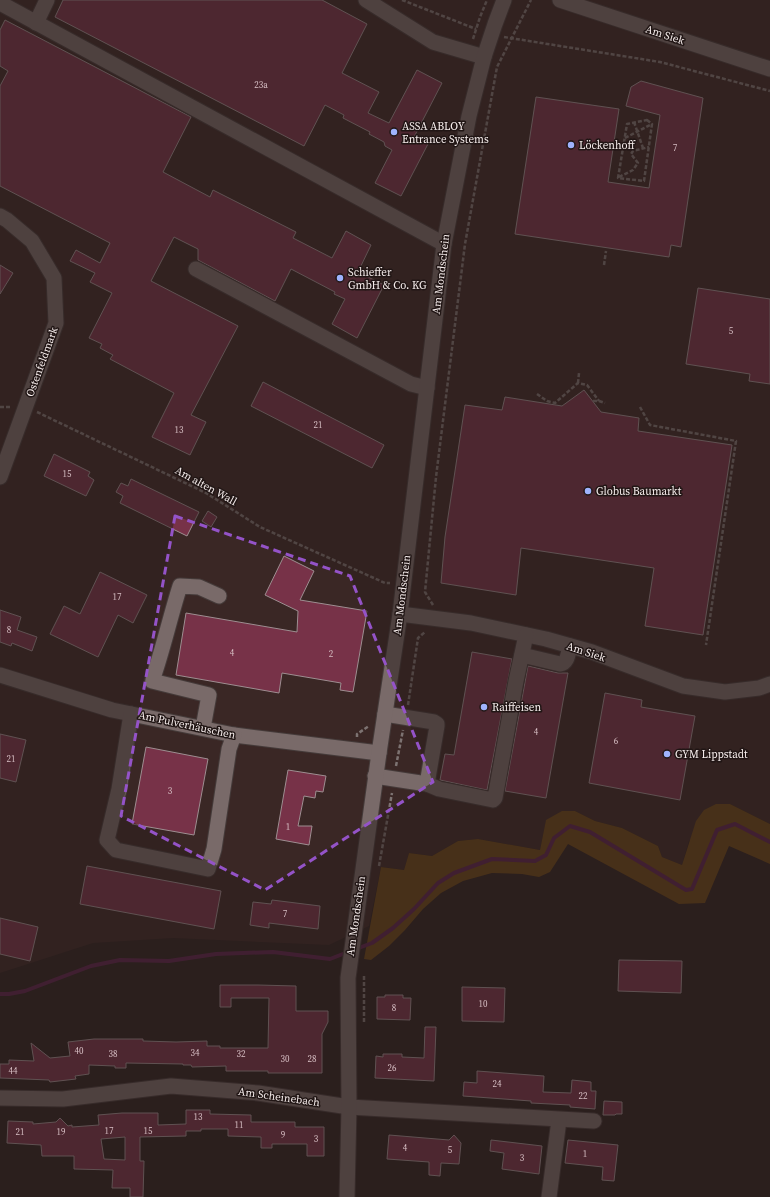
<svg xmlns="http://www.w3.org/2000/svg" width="770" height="1197" font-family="'Source Serif 4',serif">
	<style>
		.built { fill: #3a2725 }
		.forest { fill: #694514 }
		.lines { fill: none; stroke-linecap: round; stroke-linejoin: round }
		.stream { stroke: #592049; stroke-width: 4 }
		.building { fill: #773248; stroke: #9e8e91; fill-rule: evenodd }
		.minor-casing { stroke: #453b3a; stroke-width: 17 }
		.path { stroke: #7d7372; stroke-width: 2.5; stroke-dasharray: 4 2; stroke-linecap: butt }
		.minor { stroke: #796a69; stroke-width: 15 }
		.marked { fill: none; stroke: #9453c8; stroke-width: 3; stroke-dasharray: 8 5; stroke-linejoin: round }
		.poi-dot { fill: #9fb3fd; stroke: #211615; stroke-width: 1.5 }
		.labels { text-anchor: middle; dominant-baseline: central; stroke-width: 3; stroke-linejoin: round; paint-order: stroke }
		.number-label { font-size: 9px; fill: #d6bec3 }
		.street-label { font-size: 11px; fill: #f6edec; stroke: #211615 }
		.poi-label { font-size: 11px; fill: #f6edec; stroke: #211615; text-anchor: start }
	</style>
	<rect width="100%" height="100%" fill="#2b1f1e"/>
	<polygon class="built" points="0,0 770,0 770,824 730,804 689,841 682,865 662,857 658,846 622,828 595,821 575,811 546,821 540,850 478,839 458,841 432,856 409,853 404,870 381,867 369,926 329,945 173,938 93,943 0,973"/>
	<polygon class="forest" points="716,804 730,804 770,824 770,864 729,846 705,903 679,904 568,844 550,872 539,877 522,874 492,873 463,881 441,893 423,909 405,930 389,946 371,960 364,959 381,867 404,870 409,853 432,856 458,841 478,839 540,850 546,820 562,811 575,811 595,821 622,828 658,846 662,857 682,865 696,821 704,810"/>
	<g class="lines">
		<g class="stream">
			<polyline points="356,949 372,943 393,928 414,909 438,883 454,873 492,859 535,861 546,855 554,838 570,826 590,832 686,890 692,889 717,830 735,824 770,842"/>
			<polyline points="0,994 9,994 25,991 91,966 120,960 169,961 216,954 273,952 330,959 348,952"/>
		</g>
	</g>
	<g class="building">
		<polygon points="63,0 322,0 367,24 342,73 379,92 368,113 389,123 417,70 442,83 414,137 428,144 401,196 375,183 392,150 385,146 384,142 369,134 370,132 343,118 344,115 325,105 304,146 55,17"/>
		<polygon points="5,20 191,117 163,172 210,197 213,190 296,232 293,238 332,258 346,231 371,245 358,272 384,285 357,338 332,324 345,299 334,294 335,292 291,269 275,301 198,260 198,249 174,237 151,281 238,326 191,415 206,422 190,455 152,437 174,393 110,359 113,355 100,348 102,344 89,338 112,293 90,282 95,273 70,261 76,250 100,263 110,243 0,186 0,86 8,71 0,66 0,30"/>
		<polygon points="641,81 703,98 681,247 671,245 669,257 515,234 536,97 619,109 608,182 649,188 660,115 626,106 631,87"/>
		<polygon points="0,265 13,273 0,294"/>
		<polygon points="698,288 770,299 770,384 749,381 750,374 686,364"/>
		<polygon points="263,382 384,445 372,468 251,406"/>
		<polygon points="584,390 601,412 639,418 638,431 732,445 703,635 645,626 654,568 521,548 516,595 441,583 445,537 465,405 502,410 505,397 562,406"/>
		<polygon points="54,454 90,472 88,476 94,480 86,496 44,476"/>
		<polygon points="131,479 199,512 187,536 120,503 123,496 116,492 121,483 128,486"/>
		<polygon points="208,511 217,517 211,527 202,521"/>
		<polygon points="284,556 314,571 300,600 367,611 353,692 340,690 341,683 282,673 279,693 176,675 186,613 297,632 298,611 265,595"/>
		<polygon points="100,572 147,595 133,623 118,615 98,657 50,634 64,606 80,614"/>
		<polygon points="0,610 21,617 17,630 37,637 32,651 12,643 11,646 0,642"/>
		<polygon points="472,652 512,659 487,790 440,780 445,754 454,755"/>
		<polygon points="528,666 558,673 568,673 546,798 505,791"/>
		<polygon points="605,693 642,700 641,707 695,716 680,800 589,783"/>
		<polygon points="0,734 26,740 16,782 0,778"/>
		<polygon points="146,747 208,759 194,835 132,824"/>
		<polygon points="288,770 326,776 323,792 316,791 315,798 304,796 298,826 312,826 309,845 276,839"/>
		<polygon points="87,866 221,891 214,929 80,904"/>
		<polygon points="272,900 320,906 318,929 269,923 269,928 250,925 253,902 271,904"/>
		<polygon points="0,918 38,927 30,961 0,954"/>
		<polygon points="619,960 682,961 681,993 618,991"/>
		<polygon points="220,985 258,985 296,986 296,1011 328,1011 328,1022 322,1034 322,1073 268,1073 268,1071 226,1071 226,1066 192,1067 191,1065 183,1065 183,1064 126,1063 126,1068 115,1068 115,1066 89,1065 89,1074 75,1076 76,1079 50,1082 49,1080 0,1078 0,1064 9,1064 9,1060 34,1061 31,1043 50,1058 70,1056 68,1042 94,1039 143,1039 143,1041 176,1042 207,1041 207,1046 220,1046 220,1048 268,1048 269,998 231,998 231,1007 220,1007"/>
		<polygon points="462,987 505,988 504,1022 462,1021"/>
		<polygon points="385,995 403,995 403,998 411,998 410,1020 377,1019 377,997 385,997"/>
		<polygon points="425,1027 436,1027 434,1081 375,1078 376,1056 383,1057 383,1054 402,1054 402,1057 424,1058"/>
		<polygon points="477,1071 544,1076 543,1092 571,1093 572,1080 591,1082 591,1091 596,1091 595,1109 570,1107 570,1105 531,1103 531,1101 463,1096 464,1082 477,1083"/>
		<polygon points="604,1101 622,1102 622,1114 616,1114 615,1115 603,1115"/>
		<path d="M186 1110H210V1114L251 1115V1122H295V1127H324V1156H307V1144H272V1148H261V1137L228 1136V1129H201V1131H186V1136L140 1137V1161H144L143 1197H130V1188H112L113 1170 74 1169V1156H42L41 1145 7 1143 8 1121 33 1122V1124L56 1122 60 1118 68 1126 72 1125V1127L99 1125 98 1115 122 1113H158V1125L186 1124ZM125 1137V1160L104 1159 101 1139Z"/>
		<polygon points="389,1135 449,1140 454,1135 461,1143 459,1164 441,1163 440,1176 429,1175 429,1162 387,1159"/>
		<polygon points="491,1140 542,1146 539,1174 502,1169 504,1153 490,1151"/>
		<polygon points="568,1140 618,1145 614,1181 602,1180 603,1167 565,1163"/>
	</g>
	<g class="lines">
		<g class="minor-casing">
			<g id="minor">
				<polyline points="366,0 433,42 484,57"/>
				<polyline points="560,0 770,69"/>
				<polyline points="0,3 444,244"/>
				<polyline points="36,23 47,0"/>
				<polyline points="0,216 7,220 32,241 54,278 56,323 0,477"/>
				<polyline points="196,269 411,384 427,388"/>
				<polyline points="400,614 471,623 546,639 592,652 683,686 725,692 759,688 770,684"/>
				<path d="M522 655 560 664C568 663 568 653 570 646"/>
				<polyline points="0,675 112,710 234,735 379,753"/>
				<polyline points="131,714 119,789 107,840 116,850 208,869 214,849 229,749 234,735"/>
				<polyline points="385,714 434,722 437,724 437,726 427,784"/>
				<path d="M203 728 209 695 152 681C163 650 170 617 180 586L199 587 219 596"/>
				<polyline points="375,776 427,784 439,789 493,800 495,798 516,681 526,635"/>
				<polyline points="0,1098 63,1099 171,1086 258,1093 349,1107 594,1121"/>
				<polyline points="347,1197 349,1107 348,978 379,753 400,614 444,244 469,116 484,57 495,24 504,0"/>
				<polyline points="549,1197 559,1120"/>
			</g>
		</g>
		<g class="path">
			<polyline points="402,0 476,29"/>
			<polyline points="504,37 660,62 770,91"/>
			<polyline points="473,39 480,17 487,0"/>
			<polygon points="647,120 652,124 644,181 618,178 627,124"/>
			<polyline points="634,122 643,148"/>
			<polyline points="625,138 652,124"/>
			<polyline points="619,177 633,170 638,163 631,154 633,151 649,147"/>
			<polyline points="604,265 606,251"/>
			<polyline points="578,383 579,373"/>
			<polyline points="537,394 547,401 555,403 578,383 587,385 599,401"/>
			<polyline points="593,401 599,401 605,403"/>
			<polyline points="0,407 11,407"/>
			<polyline points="640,407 650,425 736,441 706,645"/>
			<polyline points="37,412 206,493 260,527 385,583 390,583"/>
			<polyline points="433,605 425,592 436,477 465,244 497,67 531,0"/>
			<polyline points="408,705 418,638 425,632"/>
			<polyline points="357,737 357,734 369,726"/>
			<polyline points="396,766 403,730"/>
			<polyline points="379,866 392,793"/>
			<polyline points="364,976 364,1023"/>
		</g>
		<use href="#minor" class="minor"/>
	</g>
	<path d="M0 0H770V1197H0ZM175 516 350 576 433 782 265 890 121 816Z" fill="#2b1f1e" fill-opacity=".55" fill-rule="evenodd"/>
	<path class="marked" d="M175 516 350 576 433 782 265 890 121 816Z"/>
	<g class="poi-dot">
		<circle cx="394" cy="132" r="4"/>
		<circle cx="571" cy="145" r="4"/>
		<circle cx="340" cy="278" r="4"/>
		<circle cx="588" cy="491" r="4"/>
		<circle cx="484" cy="707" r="4"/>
		<circle cx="667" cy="754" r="4"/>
	</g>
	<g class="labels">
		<g class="number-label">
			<text x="261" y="85">23a</text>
			<text x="675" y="148">7</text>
			<text x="731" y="331">5</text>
			<text x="318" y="425">21</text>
			<text x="179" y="430">13</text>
			<text x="67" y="474">15</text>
			<text x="117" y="597">17</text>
			<text x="9" y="630">8</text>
			<text x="232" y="653">4</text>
			<text x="331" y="654">2</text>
			<text x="536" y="732">4</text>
			<text x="616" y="741">6</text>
			<text x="11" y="759">21</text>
			<text x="170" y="791">3</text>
			<text x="288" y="827">1</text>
			<text x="285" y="914">7</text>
			<text x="483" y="1004">10</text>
			<text x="394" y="1008">8</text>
			<text x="79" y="1051">40</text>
			<text x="195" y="1053">34</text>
			<text x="113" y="1054">38</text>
			<text x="241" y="1054">32</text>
			<text x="285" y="1059">30</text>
			<text x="312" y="1059">28</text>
			<text x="392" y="1068">26</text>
			<text x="13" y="1071">44</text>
			<text x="497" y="1084">24</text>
			<text x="583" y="1096">22</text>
			<text x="198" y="1117">13</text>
			<text x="239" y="1125">11</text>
			<text x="109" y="1131">17</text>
			<text x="148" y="1131">15</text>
			<text x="20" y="1132">21</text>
			<text x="61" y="1132">19</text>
			<text x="283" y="1135">9</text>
			<text x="316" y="1139">3</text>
			<text x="405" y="1148">4</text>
			<text x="450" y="1150">5</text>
			<text x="585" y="1154">1</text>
			<text x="522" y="1158">3</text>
		</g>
		<g class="street-label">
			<text transform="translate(665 35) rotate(18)">Am Siek</text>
			<text transform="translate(441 274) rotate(-83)">Am Mondschein</text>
			<text transform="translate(42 362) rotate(-70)">Ostenfeldmark</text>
			<text transform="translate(206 486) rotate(29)">Am alten Wall</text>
			<text transform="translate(402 595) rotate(-83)">Am Mondschein</text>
			<text transform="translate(586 652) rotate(18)">Am Siek</text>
			<text transform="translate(187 725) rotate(12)">Am Pulverhäuschen</text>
			<text transform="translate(356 916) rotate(-82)">Am Mondschein</text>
			<text transform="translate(279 1097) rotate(8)">Am Scheinebach</text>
		</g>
		<g class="poi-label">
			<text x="402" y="126">ASSA ABLOY<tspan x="402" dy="13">Entrance Systems</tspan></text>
			<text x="579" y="145">Löckenhoff</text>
			<text x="348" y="272">Schieffer<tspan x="348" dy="13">GmbH &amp; Co. KG</tspan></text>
			<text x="596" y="491">Globus Baumarkt</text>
			<text x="492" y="707">Raiffeisen</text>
			<text x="675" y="754">GYM Lippstadt</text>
		</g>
	</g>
</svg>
